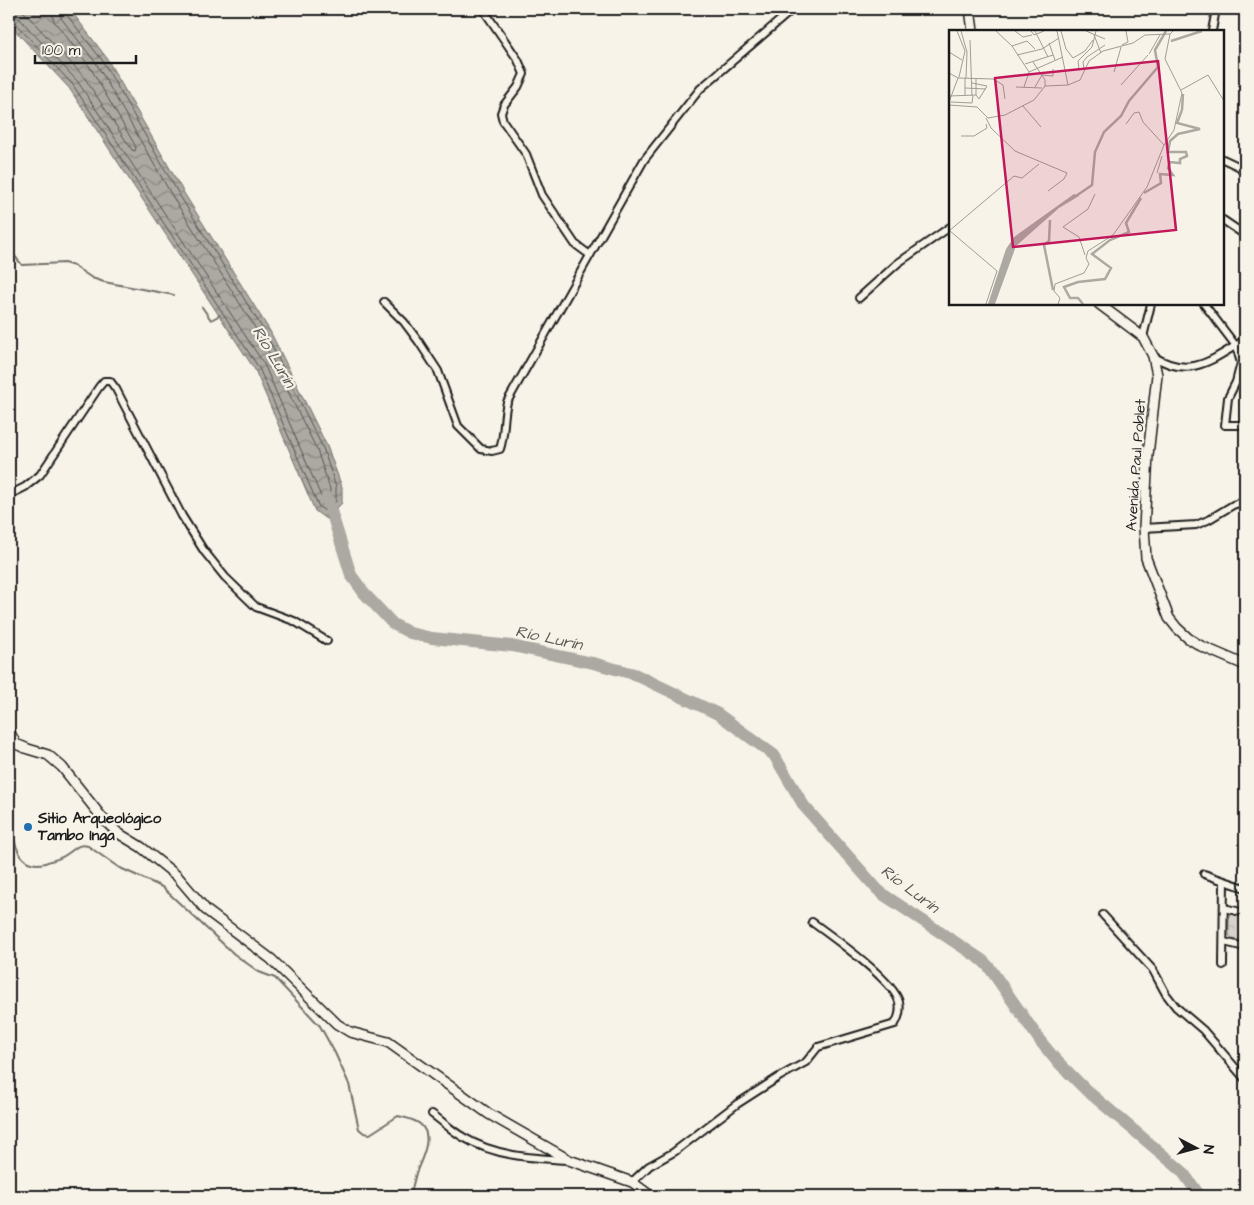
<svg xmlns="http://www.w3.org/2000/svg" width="1254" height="1205" font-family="'Architects Daughter',sans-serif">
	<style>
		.forest { fill: url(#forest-crowns); stroke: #7a7874 }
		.water { fill: url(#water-waves); stroke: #72716c }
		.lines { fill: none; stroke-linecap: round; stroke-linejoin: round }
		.shore { stroke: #565452; stroke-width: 1 }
		.stream { stroke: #72716c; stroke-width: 2 }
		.river { stroke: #aca9a2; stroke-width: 12 }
		.street-casing { stroke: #1c1c1c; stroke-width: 10 }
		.secondary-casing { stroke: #1c1c1c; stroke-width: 12 }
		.street { stroke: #f7f3e8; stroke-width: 6 }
		.secondary { stroke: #f7f3e8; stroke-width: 9 }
		.poi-dot { fill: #1f6fb2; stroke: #f7f3e8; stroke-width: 2 }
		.labels { text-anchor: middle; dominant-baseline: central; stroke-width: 4.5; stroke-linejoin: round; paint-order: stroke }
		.street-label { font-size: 15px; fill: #1c1c1c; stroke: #f7f3e8 }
		.poi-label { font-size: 15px; font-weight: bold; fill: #1c1c1c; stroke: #f7f3e8; text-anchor: start }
		.water-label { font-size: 16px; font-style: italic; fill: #565452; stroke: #f7f3e8 }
		.inset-river { fill: none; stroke: #aca9a2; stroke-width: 2.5 }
		.inset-road { fill: none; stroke: #9f9d96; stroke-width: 1 }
		.view { fill: #c2185b; fill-opacity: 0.15; stroke: #c2185b; stroke-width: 2.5 }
		.inset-edge { fill: none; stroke: #1c1c1c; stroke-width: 2.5 }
	</style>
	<defs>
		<pattern id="forest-crowns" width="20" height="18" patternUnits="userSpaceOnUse" patternTransform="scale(1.25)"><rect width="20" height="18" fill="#d7d3cb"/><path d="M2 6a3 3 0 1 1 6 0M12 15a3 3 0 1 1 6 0" fill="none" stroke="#b8b5ae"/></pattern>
		<pattern id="water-waves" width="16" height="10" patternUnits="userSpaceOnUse" patternTransform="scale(1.25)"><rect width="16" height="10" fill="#aca9a2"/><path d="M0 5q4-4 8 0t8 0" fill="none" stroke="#8b8983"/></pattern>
	</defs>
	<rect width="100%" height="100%" fill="#f7f3e8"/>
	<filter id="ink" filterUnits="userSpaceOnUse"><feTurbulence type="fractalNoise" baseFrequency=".02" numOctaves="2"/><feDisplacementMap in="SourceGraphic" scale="10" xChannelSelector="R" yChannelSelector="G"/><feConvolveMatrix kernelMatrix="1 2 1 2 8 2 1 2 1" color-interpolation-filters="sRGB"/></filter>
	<g filter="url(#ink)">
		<polygon class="forest" points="1231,914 1245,917 1244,939 1241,941 1231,938 1229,935 1229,916"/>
		<polygon class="water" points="9,9 68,9 75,16 106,57 184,193 270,331 327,446 342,487 342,503 326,519 315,511 255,370 69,88 9,24"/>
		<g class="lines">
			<g class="shore">
				<polyline points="19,9 25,13 84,77 132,150 135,151 136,147 90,67 54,21 51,9"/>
				<polyline points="9,14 19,18 78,82 264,364 323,501 327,502 330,499 330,489 317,450 261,337 174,199 96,63 61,18 59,9"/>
				<polyline points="9,21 14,22 73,85 259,368 319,507 327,512 336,501 336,487 323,448 266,334 180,196 102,60 66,14 65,9"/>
			</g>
			<g class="stream">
				<polyline points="9,249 22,265 64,263 74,266 92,278 104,282 174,295"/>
				<polyline points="202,307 211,320 220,315"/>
				<path d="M9 823C15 842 18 870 45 863 53 860 61 859 67 854 75 849 78 843 88 846L118 867 162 887 234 954 259 972 275 978 320 1026 335 1053 349 1084 359 1129 364 1133 370 1134 398 1116C405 1118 415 1119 421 1125 434 1137 421 1160 416 1173 414 1181 412 1189 410 1196"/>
				<polyline points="456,1196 464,1191 473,1196"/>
			</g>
			<polyline class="river" points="327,498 351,575 364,593 393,624 410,633 432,638 512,646 593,663 634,674 718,714 774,755 804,806 877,889 884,895 982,960 989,967 1041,1042 1055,1059 1085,1089 1182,1171 1200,1196"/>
			<g class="street-casing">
				<g id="street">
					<polyline points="483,9 518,60 524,74 518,87 504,105 501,113 503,121 526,154 542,195 575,244 590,255"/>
					<polyline points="1212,31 1216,9"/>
					<polyline points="1223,159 1240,167 1245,174"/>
					<polyline points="1223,220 1245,235"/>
					<polyline points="859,298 898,263 950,227"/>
					<path d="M384 302 404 322 419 342 438 371 458 426 481 449 492 451 500 449C505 434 503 418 507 402L644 160 700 89 793 9"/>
					<polyline points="1204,304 1236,346 1241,363 1236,382 1228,398 1225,425 1245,425"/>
					<polyline points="1143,337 1151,304"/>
					<path d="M1153 356C1190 380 1213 359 1245 340"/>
					<polyline points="9,495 25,487 40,475 99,387 104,381 110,381 116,389 182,516 204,551 225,577 256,607 294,621 327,641"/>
					<polyline points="1144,528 1196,525 1208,520 1233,505 1245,501"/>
					<polyline points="1204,874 1245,888"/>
					<polyline points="1224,908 1245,913"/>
					<polyline points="1103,915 1153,970 1166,994 1176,1007 1203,1030 1245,1079"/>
					<polyline points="1224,942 1245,947"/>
					<polyline points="1223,965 1224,881"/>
					<path d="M432 1114C442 1121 452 1131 463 1137 494 1156 531 1158 567 1160"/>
					<path d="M632 1182 649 1166 674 1152 737 1104 779 1077 806 1062 818 1047 895 1024C899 1017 901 1011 899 1002 894 980 831 936 812 922"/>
				</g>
			</g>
			<g class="secondary-casing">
				<g id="secondary">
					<polyline points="970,9 973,31"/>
					<polyline points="1099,304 1143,337 1153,356 1157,375 1148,455 1144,528 1146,558 1164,605 1169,618 1177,628 1188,638 1201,646 1245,665"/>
					<polyline points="9,731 16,744 28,749 48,755 62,767 104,820 118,833 141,847 177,876 206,910 271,959 337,1024 350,1032 388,1042 489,1114 569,1160 632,1182 651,1196"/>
				</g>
			</g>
			<use href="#street" class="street"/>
			<use href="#secondary" class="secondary"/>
		</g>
	</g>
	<circle class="poi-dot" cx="28" cy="827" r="5"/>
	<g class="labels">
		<g class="street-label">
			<text transform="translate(1136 465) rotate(-86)">Avenida Paul Poblet</text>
		</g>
		<g class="poi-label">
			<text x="38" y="818">Sitio Arqueológico<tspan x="38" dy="17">Tambo Inga</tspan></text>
		</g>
		<g class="water-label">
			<text transform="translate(274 357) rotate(59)">Río Lurín</text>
			<text transform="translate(549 638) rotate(12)">Río Lurín</text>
			<text transform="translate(910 889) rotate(37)">Río Lurín</text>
		</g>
	</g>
	<g transform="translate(949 30)">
		<rect width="275" height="275" fill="#f7f3e8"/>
		<path d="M125 164 130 166 110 178 67 216 46 274H39L57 219 65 207Z" fill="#aca9a2"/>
		<path class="inset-river" d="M222 11 253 1M233 80 234 64M195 163 212 153 211 144 224 145 219 138 221 132 231 133V129L238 126 237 122H219L221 111 229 104 251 99 228 93 233 80M127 166 143 155 146 122 155 102 172 86 180 71 209 37 206 20 217 1M101 190 100 211 95 215 104 260M134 274 129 268H121L115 257 129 252 156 249 162 238 143 224 161 210 180 202 177 193 192 168"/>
		<path class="inset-road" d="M8 1 16 21 10 47M12 1 18 22 17 48M47 1 63 16 80 42M66 1 74 7 83 5M82 1 85 5 95 1M86 1 99 27M108 1 119 55M112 1 117 19 124 28 136 21 144 10M137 1 156 9M145 5 152 23M21 10 23 66M100 13 106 30M173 15 179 12 177 1M63 16 78 11 86 19M0 22 13 30M200 24 211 5M68 25 93 19 110 8M84 32 96 50V56M76 34 104 25M130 39 129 31 143 17 147 1M135 39 134 32 138 27 156 15M165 42 172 17M0 43 9 48 44 49 54 55 56 69M172 55 199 25M67 57 93 58M75 57 80 42 114 27M86 57 93 45 104 46V39M16 58 37 59M232 60 259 45 275 71M27 65V48M0 66 27 65 30 69 38 56 23 53M16 66V48M0 72 9 48M2 72 23 73 24 66M0 75 28 77 39 88 56 85 85 70 96 56 119 55 131 50 140 31 154 21 184 13 196 5 221 4 224 1M74 76 92 97M37 88 42 98 66 121 118 143 115 149 99 161M177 94 185 83 190 82 194 92 215 115M12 106H25L38 98 37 94M208 143 213 126M0 201 65 146 73 148 90 134M1 201 48 241 37 274M136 225 130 207 114 197 139 179 146 164M109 274 111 268 105 261 106 254 135 243 140 234 137 228 139 221 164 205 198 157 215 115 225 100 233 63 216 29 221 4"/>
		<path class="view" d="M209 31 227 200 64 217 46 48Z"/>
		<rect width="275" height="275" class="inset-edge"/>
	</g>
	<rect width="1254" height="1205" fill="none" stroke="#f7f3e8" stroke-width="30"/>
	<rect x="15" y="15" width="1224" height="1175" fill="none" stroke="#1c1c1c" stroke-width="2" filter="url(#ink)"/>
	<g transform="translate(1196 1148) rotate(96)" stroke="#f7f3e8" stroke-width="4" paint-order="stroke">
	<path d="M0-4L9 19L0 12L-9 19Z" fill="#1c1c1c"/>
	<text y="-8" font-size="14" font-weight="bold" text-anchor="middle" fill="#1c1c1c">N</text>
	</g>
	<path d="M35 55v8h101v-8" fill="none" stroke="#1c1c1c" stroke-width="2.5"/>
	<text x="42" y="55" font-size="15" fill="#1c1c1c" stroke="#f7f3e8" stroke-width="4" paint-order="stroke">100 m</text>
</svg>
